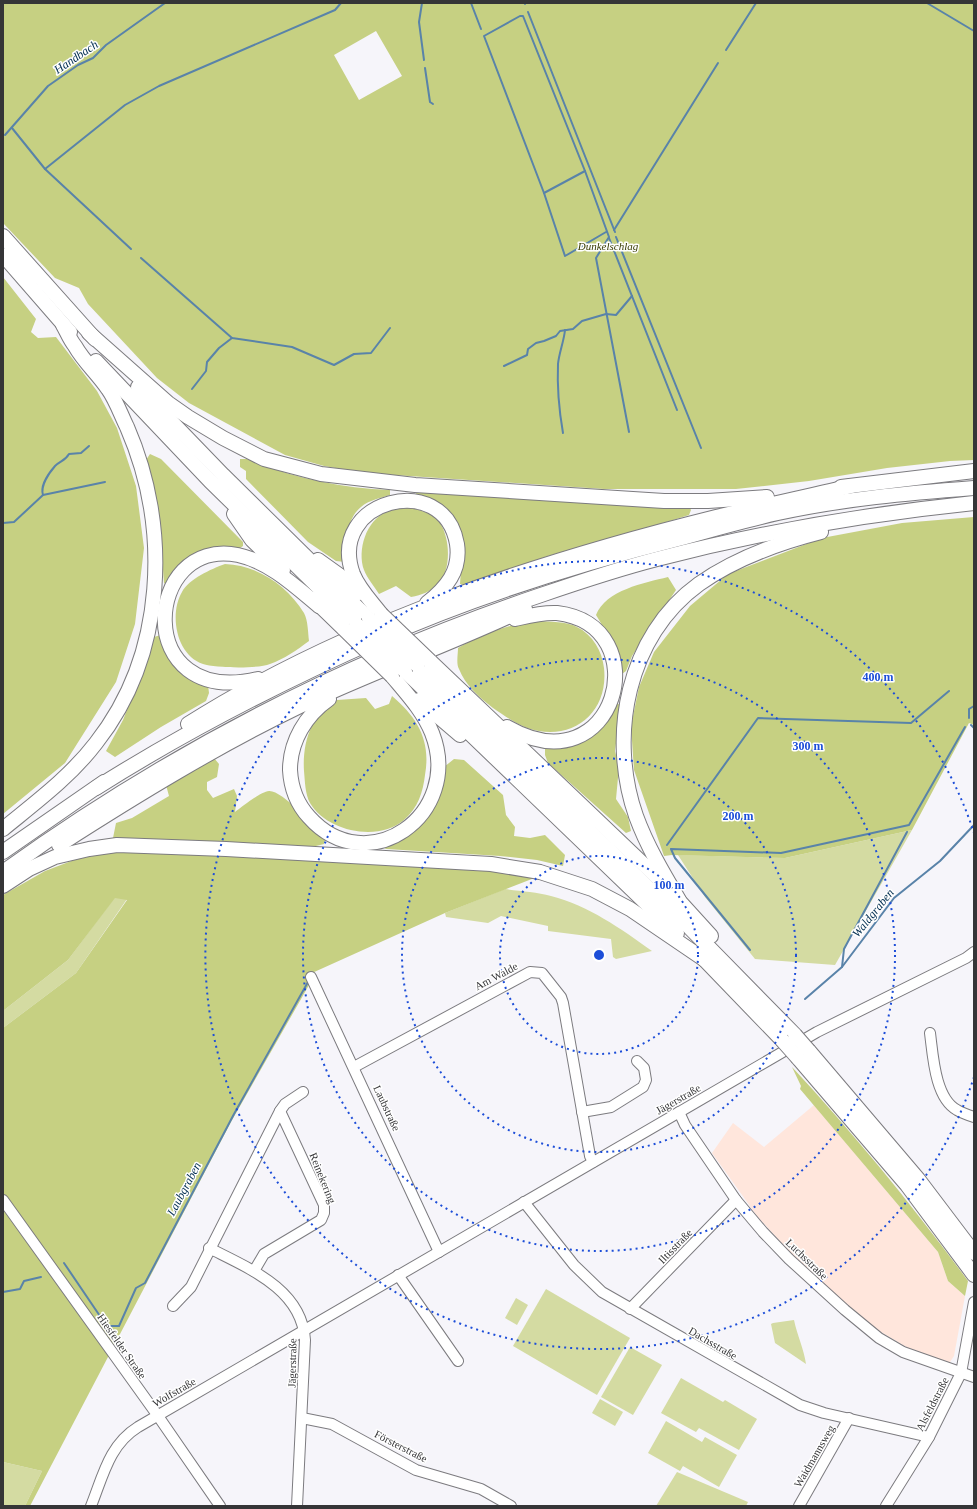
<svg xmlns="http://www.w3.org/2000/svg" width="977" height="1509" font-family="Georgia,serif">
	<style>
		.commercial { fill: #ffe6dc }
		.green { fill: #d4dba2 }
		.forest { fill: #c6d082; fill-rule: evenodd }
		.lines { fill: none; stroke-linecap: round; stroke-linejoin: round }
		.stream { stroke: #5983a9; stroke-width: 2 }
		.minor-casing { stroke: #7c7b7f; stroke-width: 12 }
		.highway-casing { stroke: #7c7b7f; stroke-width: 16 }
		.minor { stroke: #fff; stroke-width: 10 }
		.highway { stroke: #fff; stroke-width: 14 }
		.highway-bridge-casing { stroke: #7c7b7f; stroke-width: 16; stroke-linecap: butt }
		.highway-bridge { stroke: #fff; stroke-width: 14 }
		.ring { fill: none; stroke: #1d4ed8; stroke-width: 2; stroke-dasharray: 2 4 }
		.labels { text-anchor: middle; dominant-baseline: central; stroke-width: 3; stroke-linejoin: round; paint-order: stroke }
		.park-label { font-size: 11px; font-style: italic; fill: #373b00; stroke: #fff }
		.street-label { font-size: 11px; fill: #353537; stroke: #fff }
		.water-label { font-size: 12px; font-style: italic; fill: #002d50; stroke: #fff }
		.centre { fill: #1d4ed8; stroke: #fff; stroke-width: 2 }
		.ring-label { font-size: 12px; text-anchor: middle; font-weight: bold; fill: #1d4ed8; stroke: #fff; stroke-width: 3; stroke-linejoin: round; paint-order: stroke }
	</style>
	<rect width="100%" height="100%" fill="#f6f5fa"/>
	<polygon class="commercial" points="814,1105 938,1252 948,1281 965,1296 954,1356 950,1362 945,1362 908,1348 876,1329 857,1314 790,1252 757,1216 712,1153 733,1123 764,1147"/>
	<g class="green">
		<polygon points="912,830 835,965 755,959 705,897 678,855 785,858"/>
		<path d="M505 889C520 891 537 892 551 896 589 906 620 928 652 951L616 959 613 957 611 939 548 931V926L501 916 488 923 446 917 445 913Z"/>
		<polygon points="115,897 127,899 76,973 3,1028 3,1011 68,960"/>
		<polygon points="546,1289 630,1338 597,1395 513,1346"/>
		<polygon points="516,1298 528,1305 517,1325 505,1318"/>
		<path d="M794 1320C797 1335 804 1349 806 1364L775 1343 771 1324 773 1323Z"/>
		<polygon points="630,1347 662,1365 633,1415 601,1397"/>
		<polygon points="681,1378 723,1402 725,1400 757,1419 739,1450 699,1428 696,1432 661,1413"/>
		<polygon points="600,1399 623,1412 615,1426 592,1413"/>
		<polygon points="666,1421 702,1442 705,1437 737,1455 719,1487 683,1466 680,1471 648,1453"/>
		<polygon points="3,1462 42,1471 25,1506 3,1506"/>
		<polygon points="677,1472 748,1502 746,1506 656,1506"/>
	</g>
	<g class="forest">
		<path d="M3 3H974V460L950 461 887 468 809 481 736 489H604L364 473 324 466 285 455 189 403 157 378 88 304 79 288 55 278 3 223ZM376 31 402 76 359 100 334 55Z"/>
		<polygon points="3,277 36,319 31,332 38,338 56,337 97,391 117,428 136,486 144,548 135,624 116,682 65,763 3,814"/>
		<path d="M150 454 161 459 243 542V546L240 548 214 550 167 585 164 583C161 539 159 503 146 460Z"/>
		<path d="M240 459H247C293 478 340 488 390 490V495C381 498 369 500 361 507 346 519 346 543 345 562L336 561 308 542 246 479V471L240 467Z"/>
		<polygon points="418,491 567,502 679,505 689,506 691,510 689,515 670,521 548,556 464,585 460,584 462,555 457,531 415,495"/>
		<path d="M407 508C418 509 434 513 440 523 450 538 452 570 438 584 430 592 422 595 411 597L396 586 379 594C374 586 367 578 364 570 357 550 366 521 386 512 392 509 401 509 407 508Z"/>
		<polygon points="974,517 974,725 969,723 912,830 785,858 672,855 664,856 634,770 631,726 639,687 654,652 690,606 728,574 822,538 902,523"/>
		<path d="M225 564C257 565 287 585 304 613 308 620 308 633 309 641 297 650 284 659 270 664 258 669 215 668 203 664 176 655 169 614 182 592 189 579 211 569 225 564Z"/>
		<path d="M668 577 676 590 632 656 626 671 622 674C615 652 608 634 596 615 606 590 644 583 668 577Z"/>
		<path d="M538 621C550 622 566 621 577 627 593 635 602 651 604 668 609 714 571 743 527 728 515 723 503 715 493 708 480 698 465 685 459 669 456 664 458 654 458 648 482 633 509 624 538 621Z"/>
		<polygon points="161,635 171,660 183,671 208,685 209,693 206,701 161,727 115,757 106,751 123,720 140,677 150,638"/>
		<path d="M392 696C418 718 431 741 425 775 423 792 418 808 404 820 379 842 327 832 310 803 305 794 305 781 304 771 303 757 305 739 312 726 317 717 329 708 337 700L366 698 375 709 389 704Z"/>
		<path d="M615 703 621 705 615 751 619 767 616 799 628 817 631 831 626 833 548 763 545 755V749C587 747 594 736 615 703Z"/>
		<path d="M214 758 219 764 217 777 207 782V790L213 798 234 789 237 796 235 812C242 807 260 792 269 791 282 790 315 827 326 837L324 844 316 846H290L113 838 116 823 132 818 169 796 166 785Z"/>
		<path d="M454 759 464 760 503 795 506 815 515 827 514 836 530 838 545 835 565 855 563 866 537 860 500 856 386 849 381 846C403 833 434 820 441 792 443 784 443 775 444 767Z"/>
		<polygon points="111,852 184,854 457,867 537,877 445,913 312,973 313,978 231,1122 30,1506 25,1506 42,1471 3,1462 3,1028 76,973 127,900 115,898 68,960 3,1011 3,895 45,871 74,860"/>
		<path d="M792 1067C855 1135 913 1206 968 1281L965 1296 948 1281 938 1252 800 1089 801 1086Z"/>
	</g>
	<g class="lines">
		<g class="stream">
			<polyline points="422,3 419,22 424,60"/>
			<polyline points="471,3 481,29"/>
			<polyline points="525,3 525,4"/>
			<polyline points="927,3 974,31"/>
			<polyline points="528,12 615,232"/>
			<polyline points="726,50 756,3"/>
			<polyline points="425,68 430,102 433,104"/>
			<polyline points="12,128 45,169 131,249"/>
			<polyline points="5,135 48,86 78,65 93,58 106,45 165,3"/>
			<polyline points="45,169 125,105 159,86 335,10 341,3"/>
			<polyline points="544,193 585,171"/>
			<polyline points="614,230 718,63"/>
			<polyline points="606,232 565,256 544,193 484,36 520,16 523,16 585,171 609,237 596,258 629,432"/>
			<polyline points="616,237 701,448"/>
			<polyline points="609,238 677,410"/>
			<polyline points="141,258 232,338 292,347 334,365 354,354 371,353 390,328"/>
			<polyline points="504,366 527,355 528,349 536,343 544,341 556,336 560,331 573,329 582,321 606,314 616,315 632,296"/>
			<polyline points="192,389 206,371 207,362 219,348 232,338"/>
			<path d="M563 433C559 410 557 387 558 364 559 353 564 341 565 330"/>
			<path d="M43 495C40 486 49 473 55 466 60 461 65 461 69 454L81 453 89 446"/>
			<polyline points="3,523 14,522 43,495 105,482"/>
			<polyline points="969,718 969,709 974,706"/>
			<polyline points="971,725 974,728"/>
			<polyline points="667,845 758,718 911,723 949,691"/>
			<polyline points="750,950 675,858 671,849 781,853 909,825 965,727"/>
			<polyline points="842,967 844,949 907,832"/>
			<polyline points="805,999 842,967 894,898 940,861 974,825"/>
			<polyline points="64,1263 104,1322 110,1326 119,1326 136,1288 145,1283 234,1114 308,982"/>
			<polyline points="3,1292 20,1289 24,1281 41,1277"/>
		</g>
		<g class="minor-casing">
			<g id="minor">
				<polyline points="311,977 439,1252"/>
				<path d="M930 1033C933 1056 935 1098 957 1110 962 1113 968 1115 974 1117"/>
				<polyline points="354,1067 530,972 542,973 561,997 563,1003 590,1156 593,1162"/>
				<polyline points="582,1112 611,1107 643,1087 646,1080 644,1068 637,1061"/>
				<polyline points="679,1112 685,1125 736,1200 763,1232 789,1259 845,1310 879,1338 903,1352 974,1377"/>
				<polyline points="3,1200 158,1416 220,1506"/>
				<polyline points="524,1202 574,1265 602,1292 800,1405 824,1413 929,1437"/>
				<path d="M209 1248C248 1268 302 1289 305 1340L297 1506"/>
				<polyline points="254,1271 264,1254 321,1220 324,1213 324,1205 280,1111"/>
				<polyline points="398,1275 458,1361"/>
				<polyline points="173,1306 191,1287 280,1111 285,1104 303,1092"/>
				<polyline points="630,1309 736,1200"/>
				<polyline points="302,1418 332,1424 416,1470 481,1489 511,1506"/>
				<path d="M91 1506C103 1476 109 1445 138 1427L817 1032 966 958 974 952"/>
				<polyline points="799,1506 849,1418"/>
				<polyline points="886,1506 929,1437 961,1373 974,1302"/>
			</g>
		</g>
		<g class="highway-casing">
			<g id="highway">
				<polyline points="3,236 95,339"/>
				<polyline points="3,255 70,332"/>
				<polyline points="89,333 168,403 188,417 223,438 264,459 321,474 415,485 664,501 708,501 767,497"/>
				<polyline points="96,361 210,481 356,624"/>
				<polyline points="138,387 223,475 369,619"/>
				<polyline points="841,487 974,471"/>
				<polyline points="234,514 252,540 283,570"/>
				<polyline points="318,560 339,575 359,593"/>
				<polyline points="313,599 344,629"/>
				<path d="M381 614C371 601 359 589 353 574 326 500 444 469 457 544 461 571 446 588 427 603"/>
				<polyline points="430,661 661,881 711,936"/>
				<polyline points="418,666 690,928 795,1035"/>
				<polyline points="405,671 677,933"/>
				<path d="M258 679C131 709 143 536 238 555 270 562 295 586 319 606"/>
				<path d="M329 699C306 715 290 741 290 770 291 788 297 804 309 817 367 882 464 815 432 733 423 711 407 694 392 676"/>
				<polyline points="419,700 460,735"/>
				<path d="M188 724C346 624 535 562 716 517 761 506 806 497 851 486"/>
				<path d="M507 727C617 790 659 625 557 613 543 612 528 616 515 619"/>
				<path d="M96 788C186 731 282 682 379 639 476 596 579 564 682 538 714 529 746 520 778 513 842 499 909 493 974 488"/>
				<path d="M3 829C36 802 70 777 96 743 166 654 171 528 127 427 121 415 116 400 108 389 98 374 84 362 75 346 70 340 67 332 63 325"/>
				<path d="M59 845C137 795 217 746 300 706 374 671 451 644 525 609"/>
				<polyline points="3,852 104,782"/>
				<path d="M3 872C168 753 348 660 541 595 579 582 618 569 657 559 761 532 867 514 974 503"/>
				<polyline points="3,886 29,869 55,857 89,849 117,845 226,849 491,864 540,872 592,889 630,909 705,960"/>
				<path d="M679 900C663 873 647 846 636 816 608 736 627 636 699 584 736 558 778 543 821 532"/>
				<polyline points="699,954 782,1040"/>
				<polyline points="809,1051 918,1179 974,1253"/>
				<polyline points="798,1058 907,1185 974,1275"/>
			</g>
		</g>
		<use href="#minor" class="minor"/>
		<use href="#highway" class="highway"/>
		<g class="highway-bridge-casing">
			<g id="highway-bridge">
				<polyline points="381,614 430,661"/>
				<polyline points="369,619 418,666"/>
				<polyline points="356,624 405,671"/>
				<polyline points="344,629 392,676"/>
				<polyline points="795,1035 809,1051"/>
				<polyline points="782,1040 798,1058"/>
			</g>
		</g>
		<use href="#highway-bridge" class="highway-bridge"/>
	</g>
	<g class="ring">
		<circle cx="599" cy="955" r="99"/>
		<circle cx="599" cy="955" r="197"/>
		<circle cx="599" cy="955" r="296"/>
		<path d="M974 1077A394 394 0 1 1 974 833"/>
	</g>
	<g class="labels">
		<g class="park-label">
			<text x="608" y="246">Dunkelschlag</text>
		</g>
		<g class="street-label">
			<text transform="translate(496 976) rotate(-28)">Am Walde</text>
			<text transform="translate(678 1099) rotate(-30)">Jägerstraße</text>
			<text transform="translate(387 1108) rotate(65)">Laubstraße</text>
			<text transform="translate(323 1178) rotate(68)">Reinekering</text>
			<text transform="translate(675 1246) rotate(-46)">Iltisstraße</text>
			<text transform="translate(807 1259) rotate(44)">Luchsstraße</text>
			<text transform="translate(713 1343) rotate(30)">Dachsstraße</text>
			<text transform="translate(122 1346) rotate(55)">Hiesfelder Straße</text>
			<text transform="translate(292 1363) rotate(-89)">Jägerstraße</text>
			<text transform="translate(174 1392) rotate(-30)">Wolfstraße</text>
			<text transform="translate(932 1404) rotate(-63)">Alsfeldstraße</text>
			<text transform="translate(401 1446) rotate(27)">Försterstraße</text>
			<text transform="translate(814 1456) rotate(-60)">Waidmannsweg</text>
		</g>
		<g class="water-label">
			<text transform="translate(76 57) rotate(-34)">Handbach</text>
			<text transform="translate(873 913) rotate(-51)">Waldgraben</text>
			<text transform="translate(184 1189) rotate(-62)">Laubgraben</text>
		</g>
	</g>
	<circle cx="599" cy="955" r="6" class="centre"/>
	<g class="ring-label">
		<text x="878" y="681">400 m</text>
		<text x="808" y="750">300 m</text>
		<text x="738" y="820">200 m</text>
		<text x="669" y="889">100 m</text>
	</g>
	<rect width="977" height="1509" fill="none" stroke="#353537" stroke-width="8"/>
</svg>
